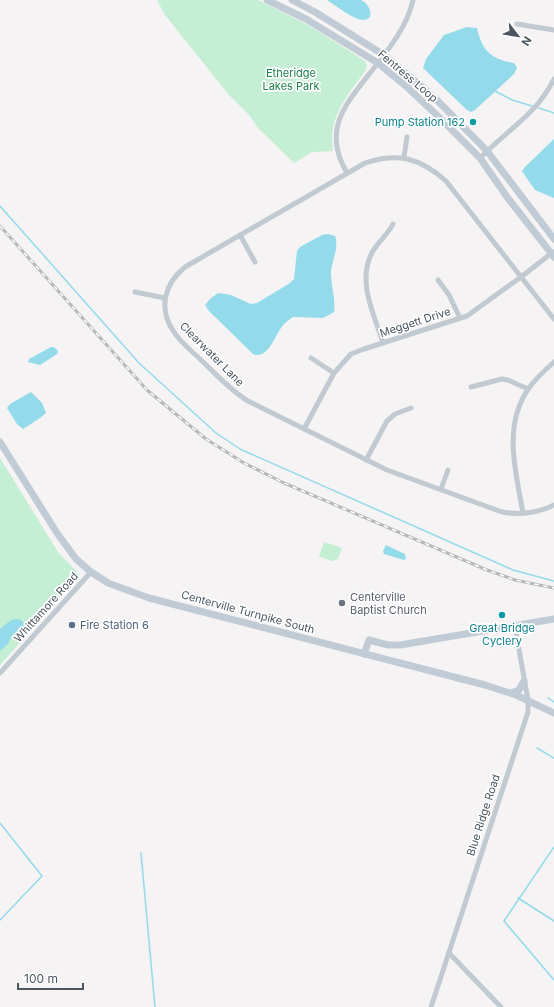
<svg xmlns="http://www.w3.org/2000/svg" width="554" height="1007" font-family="Inter,sans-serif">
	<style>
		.green { fill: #c4efd4 }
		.water { fill: #93daea }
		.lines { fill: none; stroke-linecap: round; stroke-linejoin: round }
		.stream { stroke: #93daea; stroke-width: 1.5 }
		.street { stroke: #c1cad1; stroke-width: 5 }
		.secondary { stroke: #c1cbd5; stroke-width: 7 }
		.rail-casing { stroke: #b5b8bc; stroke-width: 3 }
		.rail { stroke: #fff; stroke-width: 1.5; stroke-dasharray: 4.5; stroke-linecap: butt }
		.culture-dot { fill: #0f9aa8; stroke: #fff; stroke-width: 1.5 }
		.worship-dot { fill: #6b7280; stroke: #fff; stroke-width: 1.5 }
		.service-dot { fill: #5c6f8a; stroke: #fff; stroke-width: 1.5 }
		.labels { text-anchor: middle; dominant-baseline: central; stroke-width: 3.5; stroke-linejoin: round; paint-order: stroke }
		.park-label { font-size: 11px; fill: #1c814b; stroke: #fff }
		.street-label { font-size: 11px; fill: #4b5660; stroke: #fff }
		.culture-label { font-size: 11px; fill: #0d838f; stroke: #fff; text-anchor: end }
		.worship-label { font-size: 11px; fill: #5b616d; stroke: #fff; text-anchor: start }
		.service-label { font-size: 11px; fill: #4e5e75; stroke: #fff; text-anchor: start }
	</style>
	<rect width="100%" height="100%" fill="#f5f3f3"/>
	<g class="green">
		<path d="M157 0H258L308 25 365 61 367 66 366 70C347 96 328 116 333 151L312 152 294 163 258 128 250 116 229 95 165 15Z"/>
		<polygon points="0,458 58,552 80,575 0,665"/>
		<polygon points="324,542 342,548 338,559 332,561 320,557 319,556"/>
	</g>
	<g class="water">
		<path d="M327 0C333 0 354 0 361 0 370 4 376 20 363 20 354 20 335 5 327 0Z"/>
		<path d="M467 27 477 28C482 51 491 59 514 63L517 68 514 74 475 110 471 112 467 110 423 68 426 59 444 35Z"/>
		<polygon points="554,139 554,198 535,190 522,171 524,168"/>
		<path d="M328 234 335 236C339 247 333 258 331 270 330 284 336 298 334 312L323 318 293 317C289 320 284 323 281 328 274 338 267 360 253 354L209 311 205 305 210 299 218 293 231 295 251 304 257 303 290 283 294 279 297 251 300 247 322 235Z"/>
		<polygon points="51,347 54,347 58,351 57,354 40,365 28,362 29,359"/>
		<polygon points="31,392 42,403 46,413 40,418 23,429 17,424 7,408 10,404"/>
		<polygon points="386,545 405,554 406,559 404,560 384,554 383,551"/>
		<polygon points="17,619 21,620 24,623 23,629 13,634 7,645 0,651 0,629 11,620"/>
	</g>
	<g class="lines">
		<g class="stream">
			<polyline points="495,91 512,100 532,106"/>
			<polyline points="539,108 554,113"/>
			<polyline points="0,206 139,363 216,433 240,449 513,570 554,581"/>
			<polyline points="548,698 554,702"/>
			<polyline points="537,748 554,758"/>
			<polyline points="0,823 42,876 0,920"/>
			<polyline points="554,847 504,921 554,980"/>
			<polyline points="141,853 155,1007"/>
			<polyline points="518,898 554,921"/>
		</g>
		<g class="street">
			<polyline points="517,24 554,30"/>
			<polyline points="404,157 407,137"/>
			<path d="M480 158C506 131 537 114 554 79"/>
			<path d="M347 173C322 131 344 106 370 73 387 51 407 28 413 0"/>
			<polyline points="240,235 255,262"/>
			<polyline points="438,280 449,295 460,318"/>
			<polyline points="135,292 165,298"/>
			<path d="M554 319 446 181C420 158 398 152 365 163L185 267C164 284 158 309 174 332 181 343 193 352 202 361 217 375 230 390 248 401L387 470 502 512C519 515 538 513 554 505"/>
			<path d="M383 343C374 314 356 280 373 251 379 241 388 234 393 224"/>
			<polyline points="311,358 334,373"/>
			<polyline points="471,387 502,379 508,380 528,389"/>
			<polyline points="304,429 334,373 351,354 364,349 467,316 521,277 553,252"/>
			<polyline points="366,460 387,421 395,414 411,408"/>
			<polyline points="441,489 448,470"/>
			<path d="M523 513C516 472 502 426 529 388 536 378 545 370 554 362"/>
			<polyline points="0,673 91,572"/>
			<polyline points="449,953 501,1007"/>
			<polyline points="431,1007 528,712 528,700 515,627"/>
		</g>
		<g class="secondary">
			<polyline points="267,0 306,19 378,63 407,87 444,122 480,158 507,197 554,257"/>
			<polyline points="292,0 315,12 384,55 435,98 487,151 554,239"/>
			<polyline points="0,442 57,533 76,559 91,572 108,583 149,598 485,685 516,695 554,713"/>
			<polyline points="364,654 369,640 388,645 400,645 554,619"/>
			<polyline points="511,693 519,690 524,681"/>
		</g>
		<g class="rail-casing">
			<polyline id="rail" points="0,226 147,390 206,439 244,463 284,483 487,570 515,580 554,588"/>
		</g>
		<use href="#rail" class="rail"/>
	</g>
	<g class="culture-dot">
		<circle cx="473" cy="122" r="4"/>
		<circle cx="502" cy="615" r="4"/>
	</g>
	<circle class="worship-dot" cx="342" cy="603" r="4"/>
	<circle class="service-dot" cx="72" cy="625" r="4"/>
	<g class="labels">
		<g class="park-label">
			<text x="291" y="73">Etheridge<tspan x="291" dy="13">Lakes Park</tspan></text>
		</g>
		<g class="street-label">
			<text transform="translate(408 76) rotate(40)">Fentress Loop</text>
			<text transform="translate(415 322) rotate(-18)">Meggett Drive</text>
			<text transform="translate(212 354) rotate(45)">Clearwater Lane</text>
			<text transform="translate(46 607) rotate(-48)">Whittamore Road</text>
			<text transform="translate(248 612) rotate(15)">Centerville Turnpike South</text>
			<text transform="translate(483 815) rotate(-72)">Blue Ridge Road</text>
		</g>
		<g class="culture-label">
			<text x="465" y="122">Pump Station 162</text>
			<text x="502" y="628" text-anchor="middle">Great Bridge<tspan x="502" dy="13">Cyclery</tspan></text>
		</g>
		<g class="worship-label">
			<text x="350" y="597">Centerville<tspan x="350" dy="13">Baptist Church</tspan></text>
		</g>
		<g class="service-label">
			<text x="80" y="625">Fire Station 6</text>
		</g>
	</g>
	<g transform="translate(518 36) rotate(121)" stroke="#ffffff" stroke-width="3" paint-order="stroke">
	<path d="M0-3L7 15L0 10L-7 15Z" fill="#4b5660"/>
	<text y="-6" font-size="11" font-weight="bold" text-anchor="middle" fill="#4b5660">N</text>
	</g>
	<path d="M18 983v6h65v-6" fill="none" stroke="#4b5660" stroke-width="2"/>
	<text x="24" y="983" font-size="12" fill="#4b5660" stroke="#ffffff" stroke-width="3" paint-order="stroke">100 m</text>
</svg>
